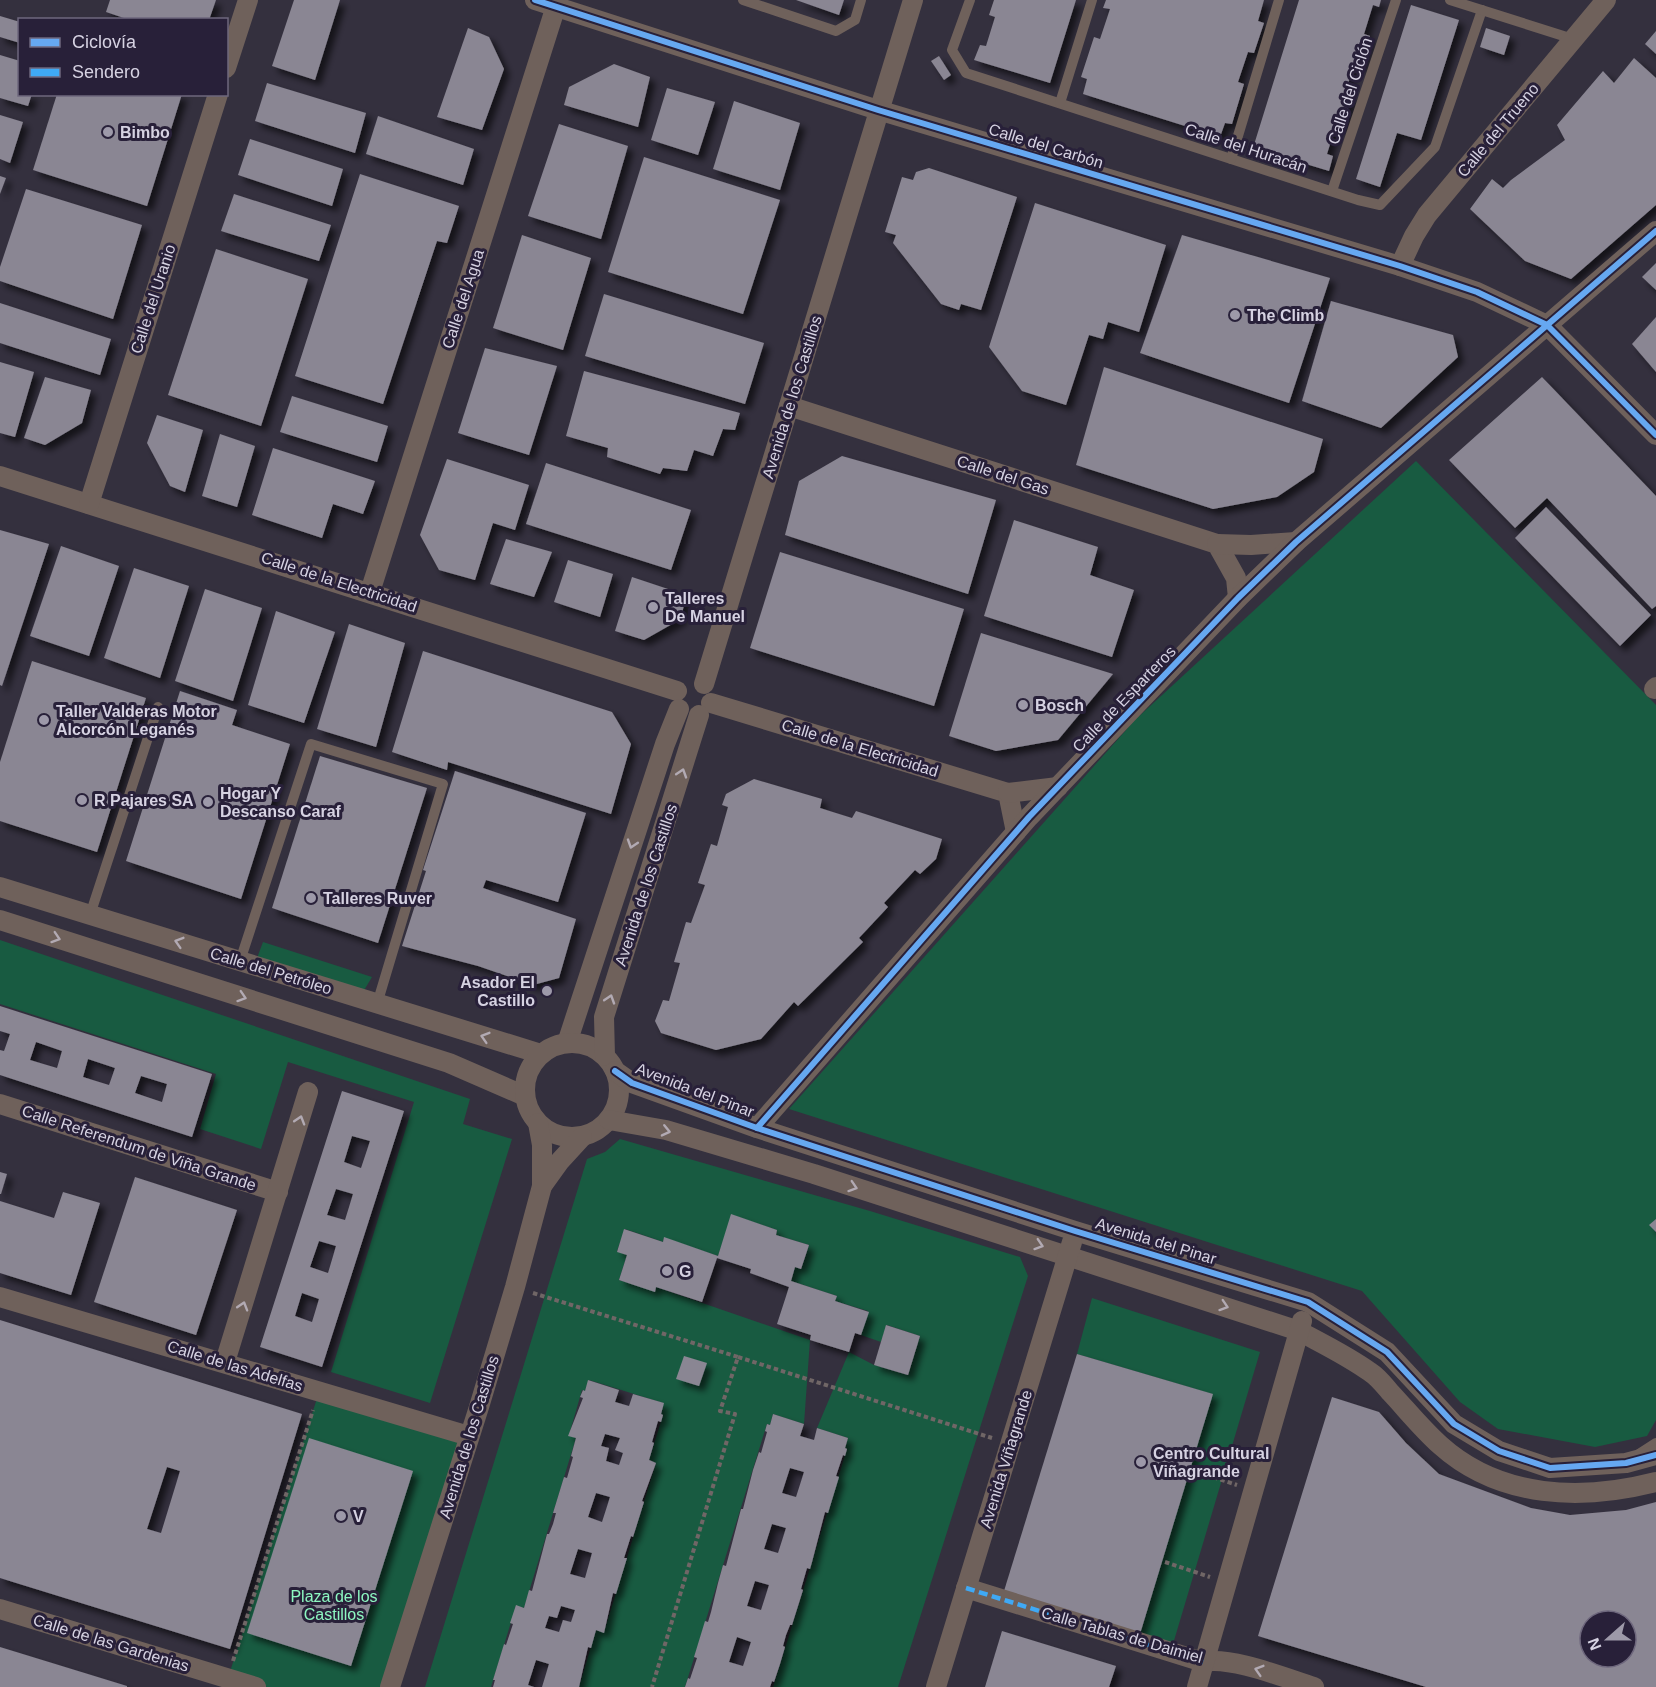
<svg xmlns="http://www.w3.org/2000/svg" width="1656" height="1687" font-family="Helvetica,sans-serif">
	<style>
		.green { fill: #185b41 }
		.building { fill: #8a8693; fill-rule: evenodd; filter: url(#shadow) }
		.lines { fill: none; stroke-linecap: round; stroke-linejoin: round }
		.path { stroke: #706666; stroke-width: 4; stroke-dasharray: 4.5 3; stroke-linecap: butt }
		.lane { stroke: #6f615b; stroke-width: 10 }
		.street { stroke: #6f615b; stroke-width: 20 }
		.quiet { stroke: #3fa9f5; stroke-width: 4.5; stroke-dasharray: 9 4.5; stroke-linecap: butt }
		.cycleway-casing { stroke: #282039; stroke-width: 10 }
		.cycleway { stroke: #66a8f1; stroke-width: 6 }
		.oneway { stroke: #b2aab3 }
		.poi-dot { fill: #9d99a9; stroke: #282039; stroke-width: 2 }
		.labels { text-anchor: middle; dominant-baseline: central; stroke-width: 6; stroke-linejoin: round; paint-order: stroke }
		.street-label { font-size: 16px; fill: #d6d2e2; stroke: #282039 }
		.poi-label { font-size: 16px; font-weight: bold; fill: #d6d2e2; stroke: #282039; text-anchor: start }
		.park-label { font-size: 16px; fill: #8df7c1; stroke: #282039 }
	</style>
	<defs>
		<filter id="shadow"><feDropShadow dx="5.5" dy="5.5" stdDeviation="3" flood-color="#0009"/></filter>
	</defs>
	<rect width="100%" height="100%" fill="#34303e"/>
	<g class="green">
		<polygon points="1416,461 1656,705 1656,1219 1650,1225 1656,1232 1656,1420 1647,1436 1595,1447 1498,1429 1460,1402 1362,1291 789,1109 1135,720"/>
		<polygon points="0,940 470,1099 463,1124 512,1139 430,1403 331,1372 414,1102 288,1062 261,1149 200,1129 216,1074 0,1004"/>
		<polygon points="263,942 372,977 363,992 257,958"/>
		<polygon points="620,1139 870,1211 1020,1257 1028,1276 898,1687 773,1687 847,1449 845,1448 848,1438 817,1428 849,1352 874,1365 908,1375 920,1336 887,1325 881,1342 861,1335 868,1311 835,1301 837,1296 791,1281 795,1267 801,1269 809,1245 776,1235 777,1230 732,1215 718,1256 664,1238 663,1242 625,1229 617,1251 627,1255 619,1280 655,1291 656,1287 810,1340 804,1424 773,1414 770,1425 767,1424 685,1687 579,1687 596,1630 604,1632 656,1463 649,1460 663,1415 661,1414 663,1403 589,1380 585,1391 582,1390 569,1435 576,1438 524,1608 516,1606 491,1687 425,1687 587,1159 605,1152"/>
		<polygon points="1092,1298 1260,1352 1173,1644 1140,1634 1212,1394 1077,1354"/>
		<polygon points="319,1392 469,1436 390,1687 256,1687 228,1678"/>
	</g>
	<g class="building">
		<polygon points="110,0 216,0 209,20 130,20 106,12"/>
		<polygon points="294,0 340,0 315,80 272,66"/>
		<polygon points="796,0 844,0 839,15"/>
		<polygon points="994,0 1076,0 1050,83 974,60 980,45 986,46 995,17 989,15"/>
		<polygon points="1106,0 1264,0 1258,21 1264,23 1254,53 1248,52 1238,82 1244,84 1232,124 1225,123 1220,137 1083,94 1087,79 1081,77 1094,37 1100,39 1110,9 1103,8"/>
		<polygon points="1299,0 1381,0 1379,7 1373,5 1364,34 1370,36 1360,67 1354,65 1345,94 1352,96 1342,127 1336,125 1327,154 1333,156 1329,171 1253,148"/>
		<polygon points="1411,5 1459,20 1421,140 1397,133 1380,187 1356,179"/>
		<polygon points="0,16 20,22 20,43 0,37"/>
		<polygon points="468,28 489,37 504,69 482,130 437,117"/>
		<polygon points="1486,28 1510,36 1504,55 1480,47"/>
		<polygon points="1656,31 1656,54 1645,44"/>
		<polygon points="0,55 20,61 20,94 32,94 28,106 0,98"/>
		<polygon points="939,56 951,75 944,80 931,61"/>
		<polygon points="1634,58 1656,78 1656,205 1571,279 1525,261 1470,209 1492,179 1503,188 1511,180 1565,140 1557,125 1603,71 1614,83"/>
		<polygon points="614,64 650,77 638,127 564,105 569,87"/>
		<polygon points="267,83 366,113 355,153 255,121"/>
		<polygon points="667,88 715,102 698,155 651,140"/>
		<polygon points="57,94 182,94 147,206 33,170"/>
		<polygon points="734,101 800,123 780,190 713,169"/>
		<polygon points="0,115 23,122 10,163 0,159"/>
		<polygon points="378,116 474,149 463,185 366,154"/>
		<polygon points="559,124 628,146 601,239 528,216"/>
		<polygon points="250,139 343,169 332,206 238,175"/>
		<polygon points="644,157 780,200 743,314 608,272"/>
		<polygon points="929,168 1017,197 981,310 961,304 959,310 941,304 893,243 896,235 885,232 902,177 913,180 916,172"/>
		<polygon points="360,174 459,206 447,243 437,241 383,404 295,376"/>
		<polygon points="0,176 6,178 0,194"/>
		<polygon points="26,189 142,225 113,319 0,281 0,267"/>
		<polygon points="234,194 331,225 319,261 221,231"/>
		<polygon points="1035,203 1166,245 1139,332 1108,322 1103,339 1089,335 1066,405 1022,391 989,347"/>
		<polygon points="522,235 591,258 563,350 493,328"/>
		<polygon points="1182,235 1330,278 1289,403 1140,353"/>
		<polygon points="216,249 308,279 261,426 168,395"/>
		<polygon points="1656,263 1656,290 1642,277"/>
		<polygon points="604,294 764,343 745,404 585,356"/>
		<polygon points="1331,301 1453,335 1458,357 1381,428 1302,401"/>
		<polygon points="0,303 111,339 100,375 0,343"/>
		<polygon points="1656,317 1656,372 1632,344"/>
		<polygon points="485,348 557,366 529,455 458,433"/>
		<polygon points="0,362 34,372 15,437 0,433"/>
		<polygon points="1104,367 1323,439 1314,472 1277,497 1213,509 1076,465"/>
		<polygon points="584,371 740,413 735,430 723,429 713,456 694,450 687,471 663,468 660,474 607,457 608,448 566,436"/>
		<polygon points="45,377 91,390 82,423 45,445 24,438"/>
		<polygon points="1542,377 1656,496 1656,606 1652,609 1547,498 1515,528 1449,460"/>
		<polygon points="292,396 388,426 377,462 280,432"/>
		<polygon points="157,415 203,430 185,492 170,486 147,443"/>
		<polygon points="220,434 255,446 237,507 202,496"/>
		<polygon points="273,448 375,481 363,514 333,504 322,538 252,515"/>
		<polygon points="842,456 996,500 968,594 785,535 799,481"/>
		<polygon points="447,459 529,485 515,530 493,523 475,580 439,570 420,535"/>
		<polygon points="546,463 691,510 671,570 526,524"/>
		<polygon points="1546,507 1651,615 1620,646 1515,538"/>
		<polygon points="1014,520 1098,547 1090,575 1134,590 1112,657 984,616"/>
		<polygon points="0,530 49,544 2,686 0,685"/>
		<polygon points="506,539 552,552 534,597 490,584"/>
		<polygon points="61,546 119,566 89,656 30,636"/>
		<polygon points="780,552 964,609 934,706 750,648"/>
		<polygon points="568,560 613,574 600,617 554,602"/>
		<polygon points="134,568 189,586 160,678 104,658"/>
		<polygon points="632,577 686,595 681,619 644,640 615,631"/>
		<polygon points="205,589 262,608 233,701 175,681"/>
		<polygon points="276,611 335,632 304,723 248,705"/>
		<polygon points="349,624 405,643 376,747 317,729"/>
		<polygon points="981,633 1113,674 1058,740 996,751 949,736"/>
		<polygon points="423,651 612,712 631,744 611,814 448,762 447,770 392,752"/>
		<polygon points="32,661 146,698 97,852 0,821 0,762"/>
		<polygon points="180,691 237,710 232,725 290,744 241,899 126,861"/>
		<polygon points="320,756 427,788 378,943 272,908"/>
		<polygon points="455,771 586,813 558,902 486,880 483,888 576,919 559,978 533,985 478,966 402,946 426,871 423,870"/>
		<polygon points="754,779 822,799 820,808 852,818 856,811 942,839 936,859 920,874 915,870 884,903 888,907 859,938 863,942 798,1006 794,1002 761,1039 716,1050 661,1033 655,1021 663,1000 669,1001 680,963 674,962 686,922 691,923 705,885 698,883 711,844 717,846 728,807 722,805 726,794"/>
		<path d="M0 1006 212 1074 192 1137 0 1075V1050L4 1051 10 1034 0 1031ZM36 1042 62 1051 57 1068 30 1060ZM88 1059 115 1068 109 1085 83 1077ZM141 1076 167 1084 162 1102 135 1093Z"/>
		<path d="M342 1091 404 1111 322 1367 260 1347ZM352 1136 370 1141 361 1168 344 1162ZM336 1189 353 1194 345 1220 327 1215ZM319 1241 336 1246 328 1273 310 1267ZM302 1293 319 1299 312 1322 295 1316Z"/>
		<polygon points="0,1172 7,1174 1,1194 0,1194"/>
		<polygon points="135,1177 237,1210 196,1335 94,1302"/>
		<polygon points="63,1192 100,1203 71,1295 0,1273 0,1201 54,1218"/>
		<polygon points="731,1214 777,1230 776,1235 809,1245 801,1269 795,1267 791,1281 837,1296 835,1301 869,1312 861,1335 855,1333 849,1352 810,1340 811,1335 777,1324 789,1287 750,1273 751,1269 717,1258 702,1302 656,1287 655,1292 619,1280 627,1255 617,1252 624,1229 663,1242 664,1237 718,1256"/>
		<polygon points="1656,1219 1656,1232 1649,1225"/>
		<path d="M0 1320 302 1414 230 1649 0 1578ZM167 1467 180 1471 161 1533 147 1529Z"/>
		<polygon points="886,1325 920,1336 908,1375 874,1365"/>
		<polygon points="1077,1354 1213,1394 1140,1634 1004,1591"/>
		<polygon points="684,1356 707,1363 699,1386 676,1379"/>
		<path d="M588 1380 619 1390 615 1402 629 1406 633 1394 664 1403 661 1414 663 1415 661 1422 658 1421 652 1442 654 1443 649 1460 656 1463 642 1501 644 1502 633 1537 631 1536 624 1558H627L616 1594 613 1593 604 1633 596 1630 591 1648 588 1647 579 1687H542L549 1664 536 1660 528 1685 534 1687H493L495 1680H493L504 1644 506 1645 513 1624 510 1623 516 1605 524 1608 529 1590 532 1591 547 1534H549L553 1524 556 1513H553L564 1477 567 1478 573 1457 571 1456 576 1438 568 1436 583 1398 580 1397 583 1390 585 1391ZM605 1434 620 1438 615 1450 623 1453 619 1465 606 1461 609 1448 601 1446ZM596 1493 610 1497 602 1522 588 1517ZM578 1549 592 1553 585 1578 570 1574ZM561 1606 575 1610 571 1622 563 1620 559 1632 545 1628 549 1616 557 1618Z"/>
		<path d="M1332 1397 1379 1412 1406 1443 1439 1474 1531 1508 1570 1515 1626 1510 1656 1502V1687H1426L1258 1636ZM1590 1621H1626V1657H1590Z"/>
		<path d="M773 1414 804 1424 800 1436 814 1440 817 1428 848 1438 845 1448 847 1449 845 1456 843 1455 836 1476 839 1477 828 1513 825 1512 812 1562 810 1569 807 1568 801 1589 803 1590 792 1625H790L786 1635 783 1646 785 1647 780 1664 774 1682 772 1681 770 1687H685L688 1678 690 1679 697 1658 694 1657 705 1621 708 1622 711 1612 718 1583 723 1565 726 1566 741 1509H743L753 1470 759 1452 761 1453 767 1432 765 1431 767 1424 770 1425ZM790 1468 804 1472 796 1497 782 1493ZM772 1524 786 1528 778 1553 764 1549ZM755 1581 769 1585 761 1610 747 1606ZM737 1637 751 1642 743 1666 729 1662Z"/>
		<polygon points="309,1438 413,1471 351,1666 247,1633"/>
		<polygon points="1002,1631 1116,1666 1109,1687 985,1687"/>
		<polygon points="0,1647 127,1686 127,1687 0,1687"/>
	</g>
	<g class="lines">
		<g class="path">
			<polyline points="533,1293 738,1357 720,1411 735,1414 652,1687"/>
			<polyline points="738,1357 992,1438"/>
			<polyline points="1192,1470 1237,1485"/>
			<polyline points="1165,1562 1210,1577"/>
			<polyline points="233,1661 313,1410"/>
		</g>
		<g class="lane">
			<polyline points="743,0 836,31 855,20 861,0"/>
			<polyline points="970,0 952,50 966,73 1358,200 1380,205 1435,147 1482,10"/>
			<polyline points="1450,0 1573,39"/>
			<polyline points="1060,103 1092,0"/>
			<polyline points="1231,159 1279,0"/>
			<polyline points="1332,191 1396,0"/>
			<polyline points="90,915 158,707"/>
			<polyline points="240,961 311,744 443,784 377,1004"/>
			<polyline points="1639,1454 1656,1443"/>
		</g>
		<g class="street">
			<polyline points="535,0 878,110 1400,266 1477,292 1547,325 1656,435"/>
			<polyline points="226,68 248,0"/>
			<polyline points="1400,266 1414,236 1427,215 1606,0"/>
			<polyline points="789,406 1217,544 1236,578 1238,598"/>
			<polyline points="0,476 677,691"/>
			<polyline points="89,504 218,94"/>
			<polyline points="1217,544 1251,545 1296,542"/>
			<polyline points="370,592 556,6"/>
			<polyline points="704,684 913,0"/>
			<polyline points="1654,689 1656,687"/>
			<polyline points="711,703 1008,793 1016,832"/>
			<polyline points="1008,793 1058,787"/>
			<polyline points="0,887 541,1054"/>
			<polyline points="0,920 449,1063 525,1096"/>
			<polyline points="567,1043 665,744 679,709"/>
			<circle cx="572" cy="1090" r="47"/>
			<polyline points="605,1056 604,1017 699,715"/>
			<polyline points="615,1071 632,1083 757,1128 1075,1231 1308,1302 1387,1352 1454,1424 1499,1451 1550,1468 1626,1463 1656,1455"/>
			<polyline points="0,1104 278,1192"/>
			<path d="M609 1120 666 1130 814 1174 1299 1331C1323 1344 1348 1356 1370 1372 1378 1377 1384 1385 1390 1392 1406 1409 1422 1429 1440 1445 1500 1499 1582 1501 1656 1482"/>
			<polyline points="757,1128 1029,817 1238,598 1296,542 1656,231"/>
			<polyline points="542,1186 560,1161 582,1137"/>
			<polyline points="0,1297 469,1436"/>
			<polyline points="225,1362 308,1092"/>
			<path d="M966 1588 1203 1662C1231 1656 1285 1678 1314 1687"/>
			<polyline points="0,1609 256,1687"/>
			<polyline points="390,1687 479,1407 515,1287 542,1186 542,1145 538,1123"/>
			<polyline points="936,1687 1072,1242"/>
			<polyline points="1197,1687 1302,1321"/>
		</g>
		<polyline class="quiet" points="966,1588 1203,1662"/>
		<g class="cycleway-casing">
			<g id="cycleway">
				<polyline points="535,0 878,110 1400,266 1477,292 1547,325 1656,435"/>
				<polyline points="615,1071 632,1083 757,1128 1075,1231 1308,1302 1387,1352 1454,1424 1499,1451 1550,1468 1626,1463 1656,1455"/>
				<polyline points="757,1128 1029,817 1238,598 1296,542 1656,231"/>
			</g>
		</g>
		<use href="#cycleway" class="cycleway"/>
	</g>
	<defs><path id="oneway-chevron" d="M-2-3.5L2.5 0L-2 3.5" fill="none" stroke-width="1.6" stroke-linecap="round" stroke-linejoin="round" transform="scale(1.5)"/></defs>
	<g class="oneway">
		<use href="#oneway-chevron" transform="translate(682 773) rotate(-72)"/>
		<use href="#oneway-chevron" transform="translate(632 844) rotate(108)"/>
		<use href="#oneway-chevron" transform="translate(56 938) rotate(18)"/>
		<use href="#oneway-chevron" transform="translate(179 942) rotate(-163)"/>
		<use href="#oneway-chevron" transform="translate(242 997) rotate(18)"/>
		<use href="#oneway-chevron" transform="translate(610 999) rotate(-72)"/>
		<use href="#oneway-chevron" transform="translate(485 1037) rotate(-163)"/>
		<use href="#oneway-chevron" transform="translate(300 1120) rotate(-73)"/>
		<use href="#oneway-chevron" transform="translate(666 1131) rotate(13)"/>
		<use href="#oneway-chevron" transform="translate(853 1187) rotate(18)"/>
		<use href="#oneway-chevron" transform="translate(1039 1245) rotate(18)"/>
		<use href="#oneway-chevron" transform="translate(243 1306) rotate(-73)"/>
		<use href="#oneway-chevron" transform="translate(1224 1306) rotate(18)"/>
		<use href="#oneway-chevron" transform="translate(1259 1670) rotate(-163)"/>
	</g>
	<g class="poi-dot">
		<circle cx="108" cy="132" r="6"/>
		<circle cx="1235" cy="315" r="6"/>
		<circle cx="653" cy="607" r="6"/>
		<circle cx="1023" cy="705" r="6"/>
		<circle cx="44" cy="720" r="6"/>
		<circle cx="82" cy="800" r="6"/>
		<circle cx="208" cy="802" r="6"/>
		<circle cx="311" cy="898" r="6"/>
		<circle cx="547" cy="991" r="6"/>
		<circle cx="667" cy="1271" r="6"/>
		<circle cx="1141" cy="1462" r="6"/>
		<circle cx="341" cy="1516" r="6"/>
	</g>
	<g class="labels">
		<g class="street-label">
			<text transform="translate(1350 91) rotate(-72)">Calle del Ciclón</text>
			<text transform="translate(1498 130) rotate(-50)">Calle del Trueno</text>
			<text transform="translate(1046 146) rotate(17)">Calle del Carbón</text>
			<text transform="translate(1246 148) rotate(18)">Calle del Huracán</text>
			<text transform="translate(153 299) rotate(-72)">Calle del Uranio</text>
			<text transform="translate(463 299) rotate(-72)">Calle del Agua</text>
			<text transform="translate(792 397) rotate(-73)">Avenida de los Castillos</text>
			<text transform="translate(1003 475) rotate(18)">Calle del Gas</text>
			<text transform="translate(339 582) rotate(18)">Calle de la Electricidad</text>
			<text transform="translate(1124 699) rotate(-46)">Calle de Esparteros</text>
			<text transform="translate(860 748) rotate(17)">Calle de la Electricidad</text>
			<text transform="translate(646 885) rotate(-72)">Avenida de los Castillos</text>
			<text transform="translate(271 971) rotate(17)">Calle del Petróleo</text>
			<text transform="translate(695 1090) rotate(21)">Avenida del Pinar</text>
			<text transform="translate(139 1148) rotate(18)">Calle Referendum de Viña Grande</text>
			<text transform="translate(1156 1241) rotate(17)">Avenida del Pinar</text>
			<text transform="translate(235 1366) rotate(17)">Calle de las Adelfas</text>
			<text transform="translate(469 1437) rotate(-73)">Avenida de los Castillos</text>
			<text transform="translate(1006 1459) rotate(-73)">Avenida Viñagrande</text>
			<text transform="translate(1122 1635) rotate(16)">Calle Tablas de Daimiel</text>
			<text transform="translate(111 1643) rotate(17)">Calle de las Gardenias</text>
		</g>
		<g class="poi-label">
			<text x="120" y="132">Bimbo</text>
			<text x="1247" y="315">The Climb</text>
			<text x="665" y="598">Talleres<tspan x="665" dy="18">De Manuel</tspan></text>
			<text x="1035" y="705">Bosch</text>
			<text x="56" y="711">Taller Valderas Motor<tspan x="56" dy="18">Alcorcón Leganés</tspan></text>
			<text x="220" y="793">Hogar Y<tspan x="220" dy="18">Descanso Caraf</tspan></text>
			<text x="94" y="800">R Pajares SA</text>
			<text x="323" y="898">Talleres Ruver</text>
			<text x="535" y="982" text-anchor="end">Asador El<tspan x="535" dy="18">Castillo</tspan></text>
			<text x="679" y="1271">G</text>
			<text x="1153" y="1453">Centro Cultural<tspan x="1153" dy="18">Viñagrande</tspan></text>
			<text x="353" y="1516">V</text>
		</g>
		<g class="park-label">
			<text x="334" y="1596">Plaza de los<tspan x="334" dy="18">Castillos</tspan></text>
		</g>
	</g>
	<rect x="18" y="18" width="210" height="78" fill="#282039" stroke="#6e677d" stroke-width="1.5"/>
	<rect x="30" y="38" width="30" height="9" fill="#66a8f1" stroke="#6e677d" stroke-width="1.5"/>
	<text x="72" y="48" font-size="18" fill="#d6d2e2">Ciclovía</text>
	<rect x="30" y="68" width="30" height="9" fill="#3fa9f5" stroke="#6e677d" stroke-width="1.5"/>
	<text x="72" y="78" font-size="18" fill="#d6d2e2">Sendero</text>
	<g transform="translate(1608 1639) rotate(249)"><circle r="28" fill="#282039" stroke="#6e677d" stroke-width="1.5"/>
	<path d="M0-4.5L10 22L0 15L-10 22Z" fill="#9d99a9"/>
	<text y="-9" font-size="16" font-weight="bold" text-anchor="middle" fill="#d6d2e2">N</text>
	</g>
</svg>
